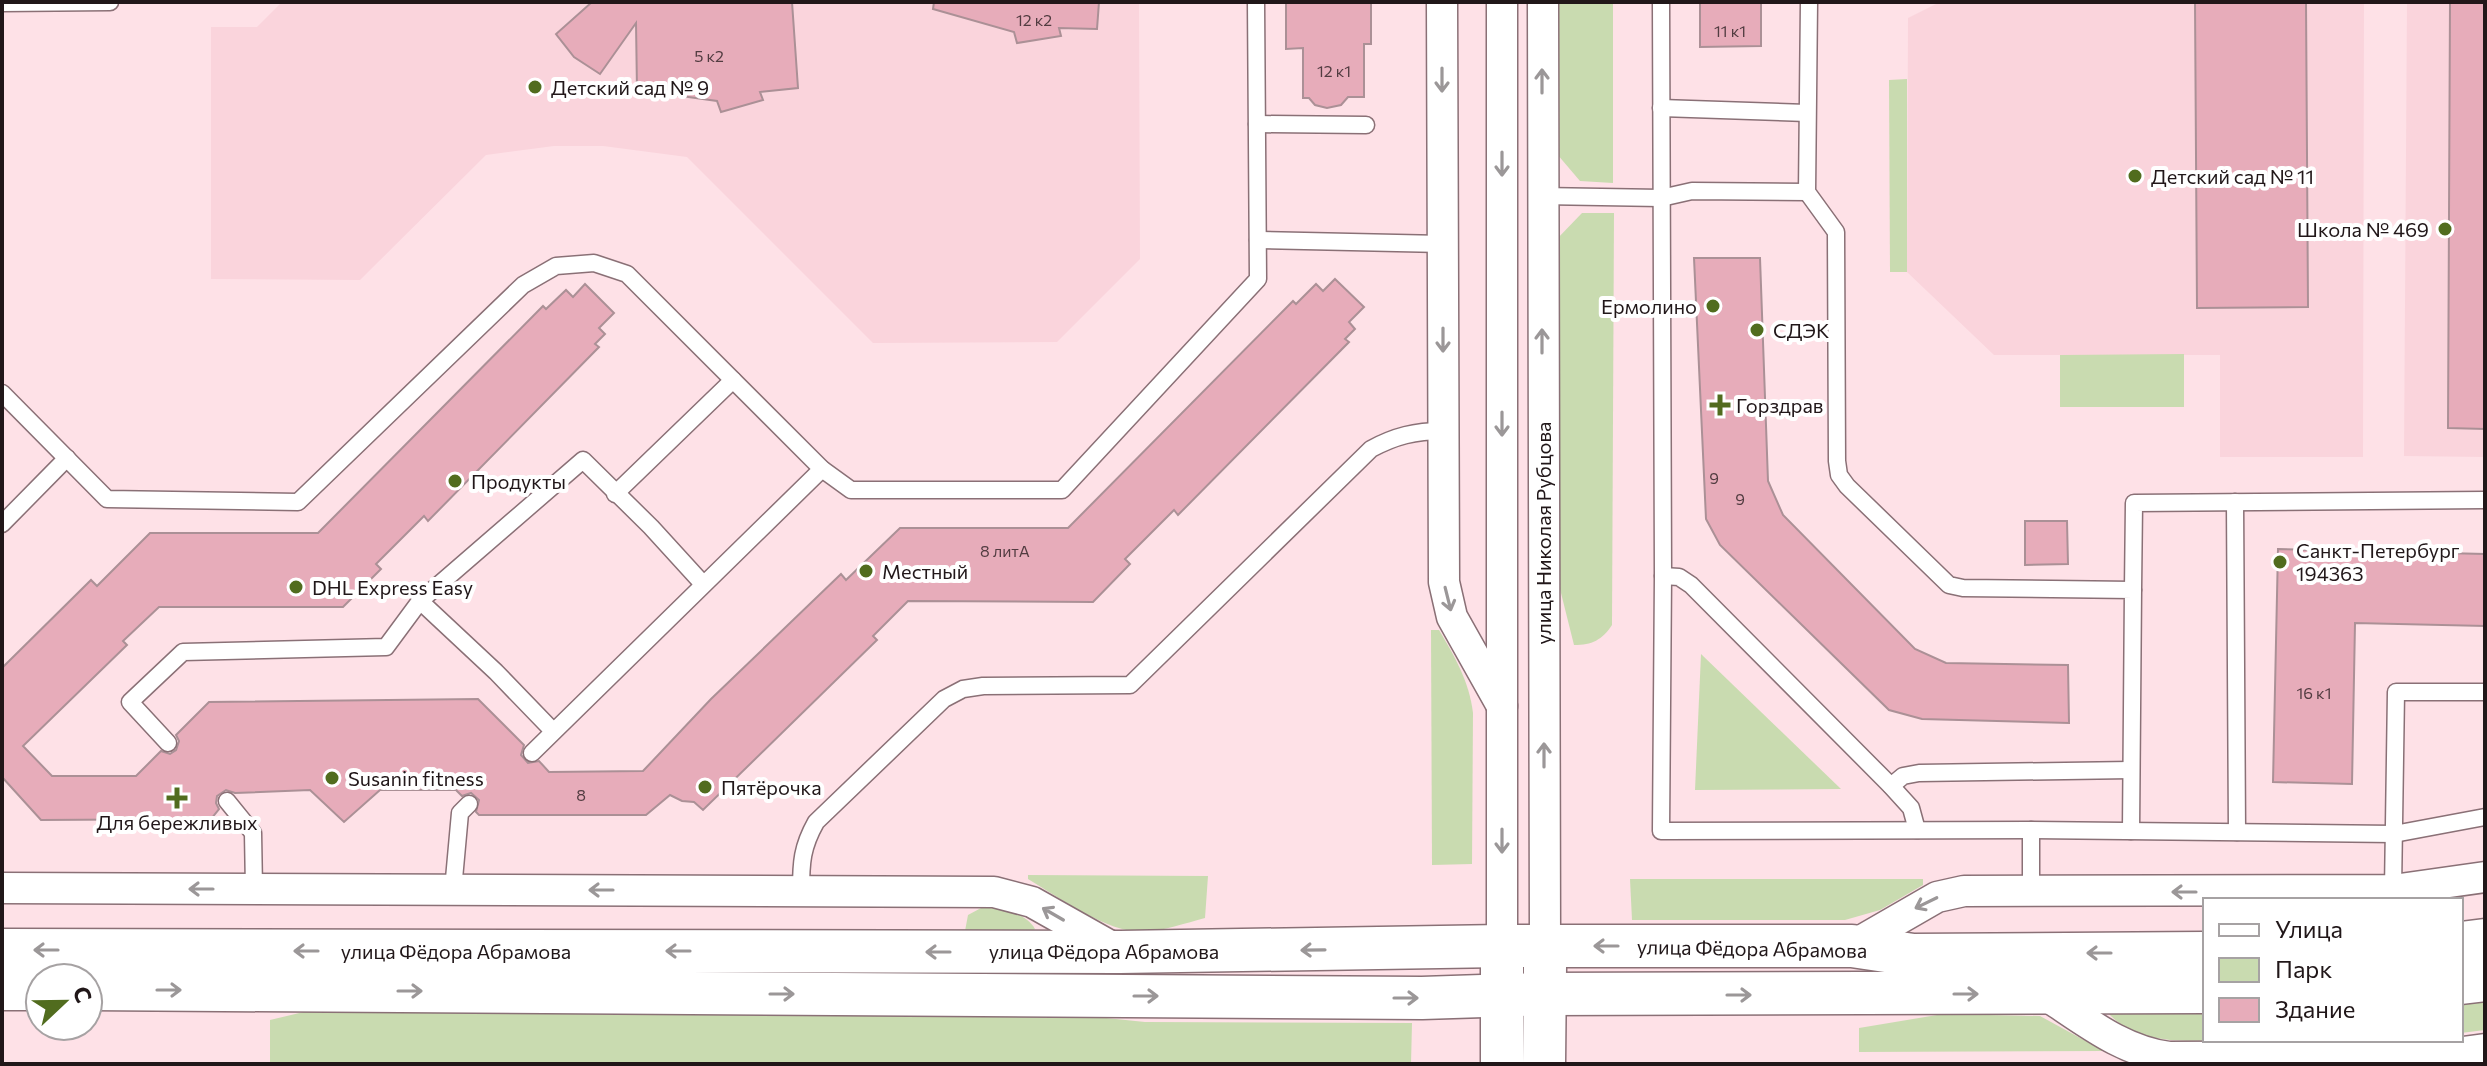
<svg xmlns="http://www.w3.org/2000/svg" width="2487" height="1066" font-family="Commissioner,sans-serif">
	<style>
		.built { fill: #fad4dc }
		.green { fill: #c9dbb0 }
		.building { fill: #e7acba; stroke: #ab9096; stroke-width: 2 }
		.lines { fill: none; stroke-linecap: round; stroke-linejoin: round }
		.lane-casing { stroke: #8a7076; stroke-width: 19 }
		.street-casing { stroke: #8a7076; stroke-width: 33 }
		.secondary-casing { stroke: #8a7076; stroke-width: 45 }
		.lane { stroke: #fff; stroke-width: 16 }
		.street { stroke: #fff; stroke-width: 30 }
		.secondary { stroke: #fff; stroke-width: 42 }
		.oneway { stroke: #9b9798 }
		.poi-dot { fill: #516c1e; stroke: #fff; stroke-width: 3 }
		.labels { text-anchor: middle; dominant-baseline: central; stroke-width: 8; stroke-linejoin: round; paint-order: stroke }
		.number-label { font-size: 16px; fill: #523c41 }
		.poi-label { font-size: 20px; fill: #211719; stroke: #fff; text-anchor: start }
		.street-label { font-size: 20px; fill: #211719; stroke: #fff }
	</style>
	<rect width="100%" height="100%" fill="#fee1e7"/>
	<g class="built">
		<polygon points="282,2 1139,2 1140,259 1057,342 873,343 687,157 603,146 554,146 486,155 360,280 211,279 211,27 257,27"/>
		<polygon points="1940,2 2364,2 2363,457 2220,457 2220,355 1994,355 1907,272 1908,18"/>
		<polygon points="2407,2 2485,2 2485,457 2404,456"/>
	</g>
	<g class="green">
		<polygon points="1557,2 1613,2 1613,183 1580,181 1557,154"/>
		<polygon points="1907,79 1907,272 1890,272 1889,80"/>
		<path d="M1582 213H1614L1612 625C1602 640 1592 645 1574 645L1559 585 1556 240Z"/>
		<polygon points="2184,354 2184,407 2060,407 2060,355"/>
		<path d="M1431 630H1439C1455 657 1469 681 1473 713L1472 864 1432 865Z"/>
		<polygon points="1701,654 1841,789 1695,790"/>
		<path d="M1028 875 1208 876 1205 918C1186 923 1163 931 1143 932 1106 932 1060 898 1028 879Z"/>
		<polygon points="1630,879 1923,879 1923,885 1880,910 1845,920 1632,920"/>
		<path d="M981 908C999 907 1025 912 1035 929L1031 932 965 931 968 915Z"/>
		<polygon points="2485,998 2485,1030 2461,1033 2461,1001"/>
		<polygon points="333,1005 999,1007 1145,1022 1412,1023 1411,1064 270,1064 270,1020"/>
		<path d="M2205 1009V1040H2235C2192 1040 2140 1048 2108 1013L2109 1011Z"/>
		<polygon points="1943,1014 2040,1016 2104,1051 1859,1052 1859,1028"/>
	</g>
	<g class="building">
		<polygon points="592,2 792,2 798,88 760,92 763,100 721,112 717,101 637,90 636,23 600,74 574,57 556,34"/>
		<polygon points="934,2 1099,2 1097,29 1059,28 1061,36 1017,43 1014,32 933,9"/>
		<polygon points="1286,2 1371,2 1371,44 1364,44 1364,97 1348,97 1341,105 1327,108 1315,105 1309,98 1303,98 1303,48 1286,49"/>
		<polygon points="1700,2 1761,2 1761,46 1700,47"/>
		<polygon points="2195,2 2306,2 2308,307 2197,308"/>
		<polygon points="2450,2 2485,2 2485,429 2448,428"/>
		<polygon points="1694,258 1760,258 1768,481 1783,515 1915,649 1946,663 2068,665 2069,723 1922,719 1889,710 1720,545 1706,519"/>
		<polygon points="1335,279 1364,307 1349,322 1355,329 1345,339 1349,342 1178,515 1174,510 1125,559 1130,564 1093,602 908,601 873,636 877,640 703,810 694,802 682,801 670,795 646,815 479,815 476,812 479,800 471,793 462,796 456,790 380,790 344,822 310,790 235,793 226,790 217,796 216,803 219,809 211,819 41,820 2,777 2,668 91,580 97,586 150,533 318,533 543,306 546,309 566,290 573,297 585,284 614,313 599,328 605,334 595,344 599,347 428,521 424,516 376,564 381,569 343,607 159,607 123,641 127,645 23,746 52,776 136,776 161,751 170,754 176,750 179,741 176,735 209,702 478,699 524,745 521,755 528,763 539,761 549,772 643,771 711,699 841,574 846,580 900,528 1068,528 1293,301 1296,304 1316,284 1323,291"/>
		<polygon points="2025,521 2067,521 2068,564 2025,565"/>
		<polygon points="2278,549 2485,554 2485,626 2355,623 2352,784 2273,782"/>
	</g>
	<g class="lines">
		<g class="lane-casing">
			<g id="lane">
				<polyline points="1661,2 1663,576 1661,831 2031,830 2394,834 2485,817"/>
				<polyline points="1809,2 1807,192 1836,232 1837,461 1839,475 1847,486 1949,585 1963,588 2133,590 2131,831"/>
				<polyline points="2,3 110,2"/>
				<polyline points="1661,108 1807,113"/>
				<polyline points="1257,124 1366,125"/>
				<polyline points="1541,196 1661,198 1692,191 1807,192"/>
				<polyline points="1258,240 1443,244"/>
				<polyline points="2,393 107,499 298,502 523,285 556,266 594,263 627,274 822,469 851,490 1062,490 1258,279 1256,2"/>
				<polyline points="615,494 733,380"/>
				<polyline points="2235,502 2237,832"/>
				<polyline points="2,524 67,458"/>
				<polyline points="1663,576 1679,577 1691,585 1891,786 1911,808 1917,830"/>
				<polyline points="2133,590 2134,503 2485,500"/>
				<polyline points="420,601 496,672 553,731"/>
				<polyline points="168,743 130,702 183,652 386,647 420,601 583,460 651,527 703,584"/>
				<polyline points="532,753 822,469"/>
				<polyline points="1891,786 1903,776 1919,773 2131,770"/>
				<polyline points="227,801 253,833 254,889"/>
				<polyline points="2031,830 2031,891"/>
				<polyline points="453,890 460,813 469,804"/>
				<polyline points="2393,890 2396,692 2485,692"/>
				<path d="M801 891C801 862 802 847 816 822L944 699 963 689 983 686 1130 685 1371 449C1395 436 1415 431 1443 431"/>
			</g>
		</g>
		<g class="street-casing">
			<g id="street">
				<polyline points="1442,2 1444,582 1452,617 1502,706"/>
				<polyline points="1502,2 1502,946"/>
				<polyline points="1543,2 1545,946"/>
				<polyline points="2,888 994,892 1032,902 1119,951"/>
				<polyline points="1852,946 1937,897 1964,891 2393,890 2485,877"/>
				<path d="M2044 994C2083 1019 2121 1051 2169 1057L2433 1056 2485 1049"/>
			</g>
		</g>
		<g class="secondary-casing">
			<g id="secondary">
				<polyline points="2461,943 2485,940"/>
				<polyline points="2,950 1120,952 1502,946 1852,946 1913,955 2205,953"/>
				<polyline points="1502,967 1502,1064"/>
				<polyline points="2461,983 2485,980"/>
				<polyline points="2,989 40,989"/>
				<polyline points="88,989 1422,998 1545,994 2205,992"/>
				<polyline points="1544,1064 1545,967"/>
			</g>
		</g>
		<use href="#lane" class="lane"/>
		<use href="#street" class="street"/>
		<use href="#secondary" class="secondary"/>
	</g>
	<defs><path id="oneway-shaft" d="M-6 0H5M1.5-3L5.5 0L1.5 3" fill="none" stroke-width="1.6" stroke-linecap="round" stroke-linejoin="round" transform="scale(2)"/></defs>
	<g class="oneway">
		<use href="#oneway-shaft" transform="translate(1442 80) rotate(90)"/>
		<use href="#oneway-shaft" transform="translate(1542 81) rotate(-90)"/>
		<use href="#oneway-shaft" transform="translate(1502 164) rotate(90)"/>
		<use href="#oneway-shaft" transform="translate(1443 340) rotate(90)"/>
		<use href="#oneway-shaft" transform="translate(1542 341) rotate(-90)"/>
		<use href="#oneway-shaft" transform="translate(1502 424) rotate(90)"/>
		<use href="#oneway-shaft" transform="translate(1448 599) rotate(76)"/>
		<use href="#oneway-shaft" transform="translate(1544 755) rotate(-90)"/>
		<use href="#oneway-shaft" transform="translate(1502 841) rotate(90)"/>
		<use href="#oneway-shaft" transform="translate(201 889) rotate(-180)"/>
		<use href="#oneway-shaft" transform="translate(601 890) rotate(-180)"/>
		<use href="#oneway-shaft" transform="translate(2184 892) rotate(-180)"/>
		<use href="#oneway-shaft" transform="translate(1926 903) rotate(154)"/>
		<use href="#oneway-shaft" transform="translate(1053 914) rotate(-150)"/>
		<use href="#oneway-shaft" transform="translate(1606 946) rotate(180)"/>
		<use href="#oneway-shaft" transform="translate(46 950) rotate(-180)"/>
		<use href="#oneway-shaft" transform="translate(1313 950) rotate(179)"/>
		<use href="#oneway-shaft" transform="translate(306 951) rotate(-180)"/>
		<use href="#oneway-shaft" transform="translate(678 951) rotate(-180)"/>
		<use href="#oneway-shaft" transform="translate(938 952) rotate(-180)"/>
		<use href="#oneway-shaft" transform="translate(2099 953) rotate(180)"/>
		<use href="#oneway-shaft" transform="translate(169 990)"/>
		<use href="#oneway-shaft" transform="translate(410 991)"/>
		<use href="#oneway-shaft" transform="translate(782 994)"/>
		<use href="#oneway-shaft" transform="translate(1966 994)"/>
		<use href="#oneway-shaft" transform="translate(1739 995)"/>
		<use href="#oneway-shaft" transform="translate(1146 996)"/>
		<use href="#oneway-shaft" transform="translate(1406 998)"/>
	</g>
	<g class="poi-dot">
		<circle cx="535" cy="87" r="8"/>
		<circle cx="2135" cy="176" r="8"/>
		<circle cx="2445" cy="229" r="8"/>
		<circle cx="1713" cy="306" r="8"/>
		<circle cx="1757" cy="330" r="8"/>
		<path d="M1716 393h8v8h8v8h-8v8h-8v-8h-8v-8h8z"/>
		<circle cx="455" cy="481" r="8"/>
		<circle cx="2280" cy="562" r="8"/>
		<circle cx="866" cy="571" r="8"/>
		<circle cx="296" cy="587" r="8"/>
		<circle cx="332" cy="778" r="8"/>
		<circle cx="705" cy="787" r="8"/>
		<path d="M173 786h8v8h8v8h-8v8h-8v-8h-8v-8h8z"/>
	</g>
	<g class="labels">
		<g class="number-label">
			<text x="1034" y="19">12 к2</text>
			<text x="1730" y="30">11 к1</text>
			<text x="709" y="55">5 к2</text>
			<text x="1334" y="70">12 к1</text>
			<text x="1714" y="477">9</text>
			<text x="1740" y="498">9</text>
			<text x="1005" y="550">8 литА</text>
			<text x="2314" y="692">16 к1</text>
			<text x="581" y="794">8</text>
		</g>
		<g class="poi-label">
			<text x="551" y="87">Детский сад № 9</text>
			<text x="2151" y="176">Детский сад № 11</text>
			<text x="2429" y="229" text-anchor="end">Школа № 469</text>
			<text x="1697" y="306" text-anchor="end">Ермолино</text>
			<text x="1773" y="330">СДЭК</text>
			<text x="1736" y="405">Горздрав</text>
			<text x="471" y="481">Продукты</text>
			<text x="2296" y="550">Санкт-Петербург<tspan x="2296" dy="23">194363</tspan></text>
			<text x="882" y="571">Местный</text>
			<text x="312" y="587">DHL Express Easy</text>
			<text x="348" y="778">Susanin fitness</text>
			<text x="721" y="787">Пятёрочка</text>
			<text x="177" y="822" text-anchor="middle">Для бережливых</text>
		</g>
		<g class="street-label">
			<text transform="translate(1543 533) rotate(-90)">улица Николая Рубцова</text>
			<text transform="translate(1752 948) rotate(1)">улица Фёдора Абрамова</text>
			<text x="456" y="951">улица Фёдора Абрамова</text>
			<text x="1104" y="951">улица Фёдора Абрамова</text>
		</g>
	</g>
	<rect width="2487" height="1066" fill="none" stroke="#211719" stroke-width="8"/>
	<rect x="2203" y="898" width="260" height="144" fill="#ffffff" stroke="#a6a2a3" stroke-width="2"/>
	<rect x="2219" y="924" width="40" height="12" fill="#ffffff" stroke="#a6a2a3" stroke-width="2"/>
	<text x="2275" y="938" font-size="24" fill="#211719">Улица</text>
	<rect x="2219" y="958" width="40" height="24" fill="#c9dbb0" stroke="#a6a2a3" stroke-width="2"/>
	<text x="2275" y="978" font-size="24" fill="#211719">Парк</text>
	<rect x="2219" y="998" width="40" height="24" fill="#e7acba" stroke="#a6a2a3" stroke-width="2"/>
	<text x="2275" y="1018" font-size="24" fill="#211719">Здание</text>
	<g transform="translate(64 1002) rotate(68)"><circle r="38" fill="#ffffff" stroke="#a6a2a3" stroke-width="2"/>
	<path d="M0-6L14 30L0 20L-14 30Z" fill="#516c1e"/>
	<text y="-12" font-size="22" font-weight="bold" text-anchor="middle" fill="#211719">С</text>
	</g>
</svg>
